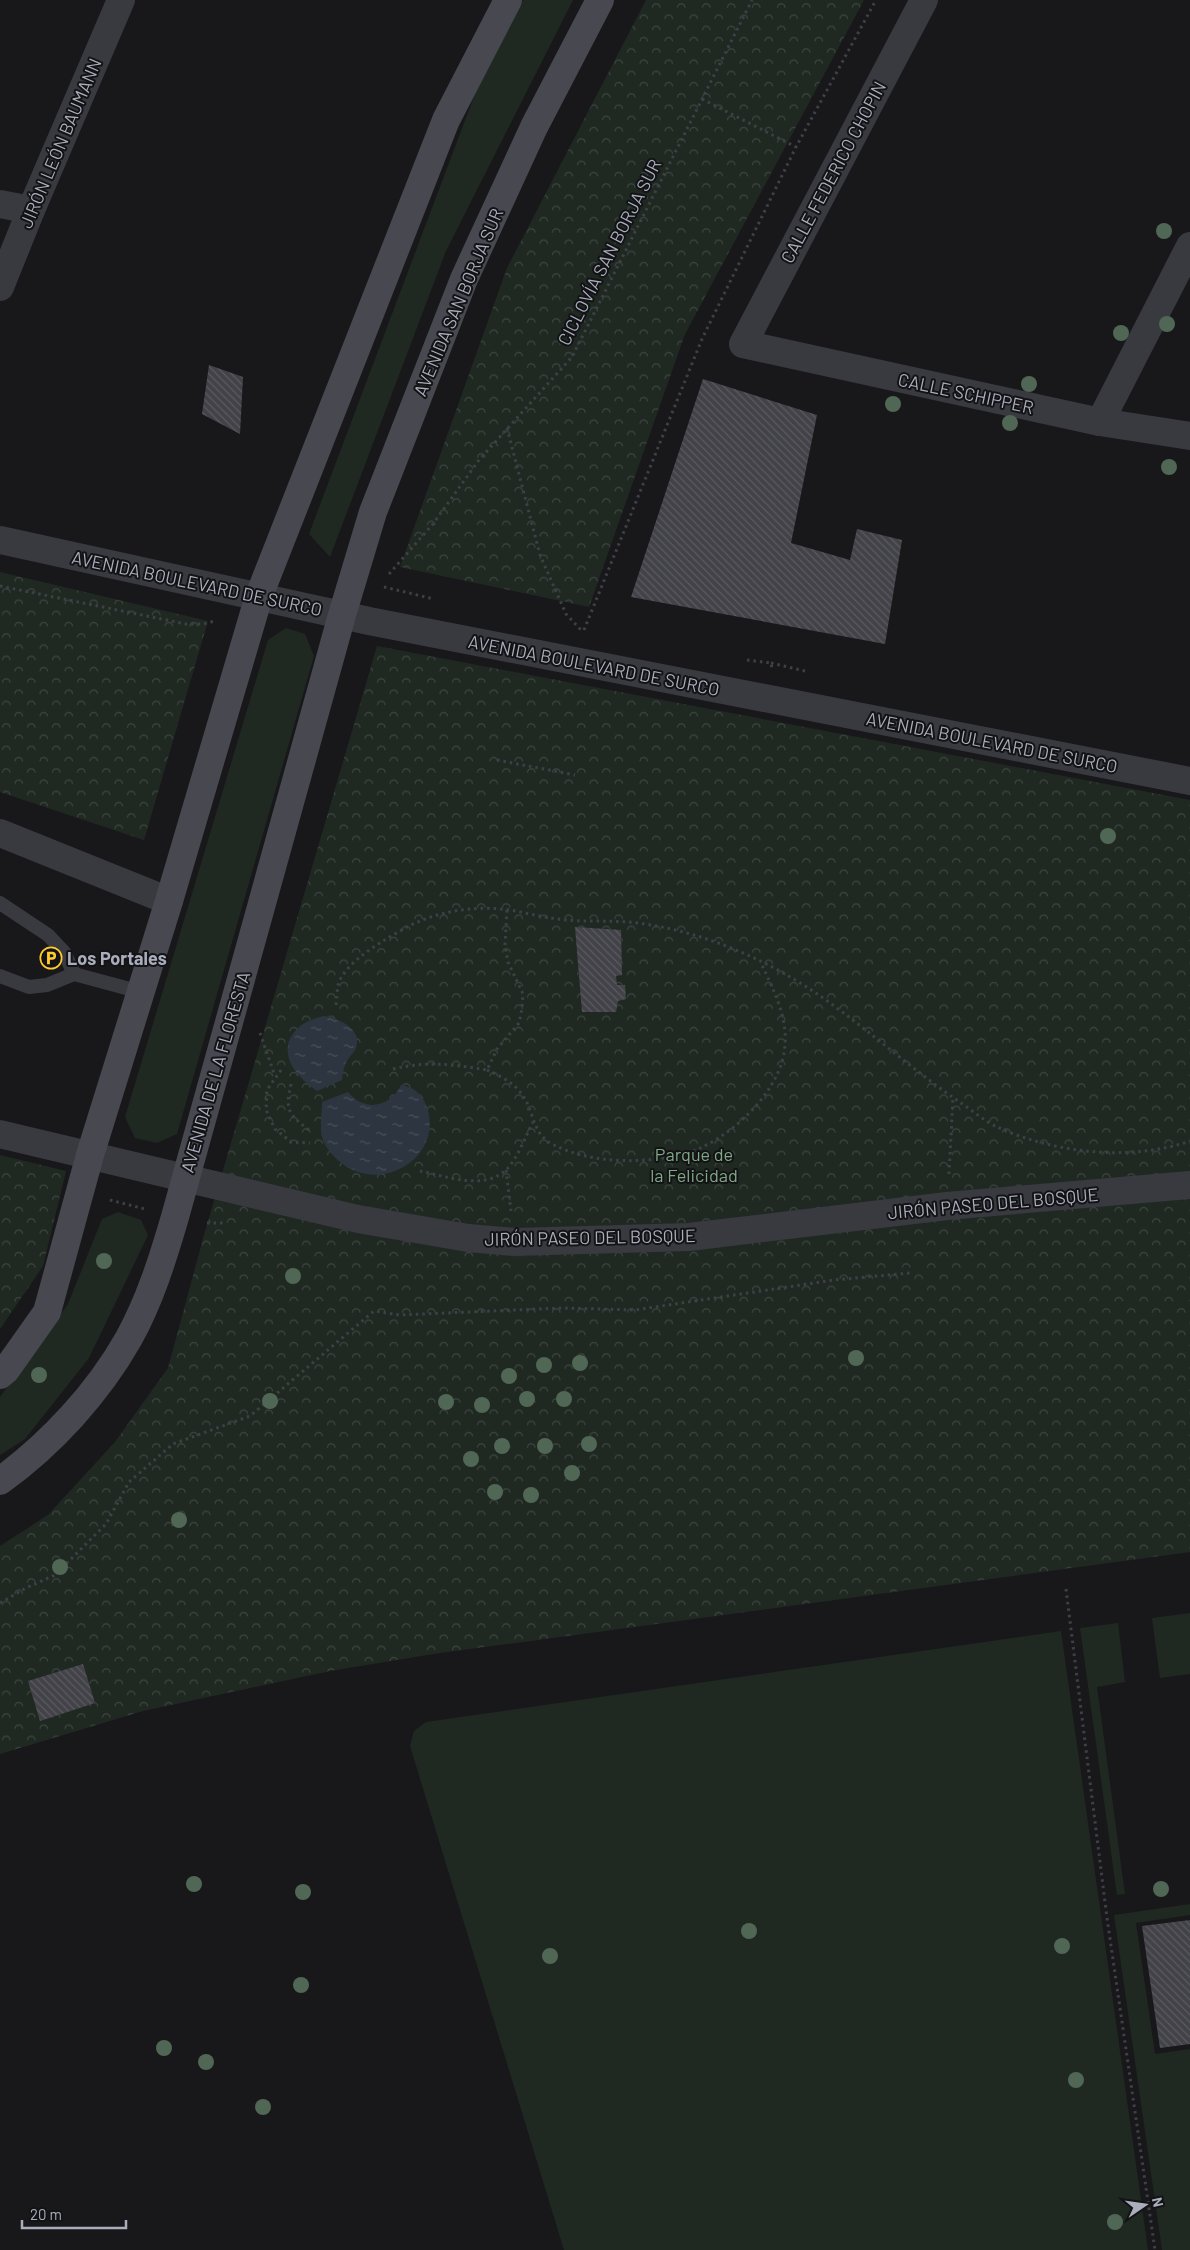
<svg xmlns="http://www.w3.org/2000/svg" width="1190" height="2250" font-family="Barlow,sans-serif">
	<style>
		.grass { fill: #1f2922 }
		.park { fill: url(#park-crowns) }
		.water { fill: url(#water-ripples) }
		.building { fill: url(#building-back-hatch) }
		.lines { fill: none; stroke-linecap: round; stroke-linejoin: round }
		.path { stroke: #3f4047; stroke-width: 3; stroke-dasharray: 2.5 4; stroke-linecap: butt }
		.service { stroke: #393940; stroke-width: 14 }
		.minor { stroke: #393940; stroke-width: 28 }
		.tertiary { stroke: #393940; stroke-width: 28 }
		.secondary { stroke: #474850; stroke-width: 28 }
		.tree { fill: #516755 }
		.labels { text-anchor: middle; dominant-baseline: central; stroke-width: 4; stroke-linejoin: round; paint-order: stroke }
		.street-label { font-size: 18px; fill: #a9adbc; stroke: #131316 }
		.poi-label { font-size: 18px; font-weight: bold; fill: #a9adbc; stroke: #131316; text-anchor: start }
		.park-label { font-size: 18px; fill: #7fa885; stroke: #131316 }
	</style>
	<defs>
		<pattern id="park-crowns" width="20" height="18" patternUnits="userSpaceOnUse" patternTransform="scale(1.25)"><rect width="20" height="18" fill="#1f2922"/><path d="M2 6a3 3 0 1 1 6 0M12 15a3 3 0 1 1 6 0" fill="none" stroke="#3d4540"/></pattern>
		<pattern id="water-ripples" width="26" height="14" patternUnits="userSpaceOnUse" patternTransform="scale(1.25)"><rect width="26" height="14" fill="#2d3640"/><path d="M2 4q2-2 4 0t4 0M15 11q2-2 4 0t4 0" fill="none" stroke="#49505a"/></pattern>
		<pattern id="building-back-hatch" width="6" height="6" patternUnits="userSpaceOnUse" patternTransform="scale(1.25)"><rect width="6" height="6" fill="#424248"/><path d="M-1 5l2 2M0 0l6 6M5-1l2 2" fill="none" stroke="#5a5b60"/></pattern>
	</defs>
	<rect width="100%" height="100%" fill="#18181b"/>
	<g class="grass">
		<polygon points="523,0 573,0 446,251 330,557 309,534 475,94"/>
		<polygon points="286,628 305,634 314,656 177,1134 157,1143 135,1138 125,1117 268,640"/>
		<polygon points="118,1212 141,1220 148,1235 89,1358 25,1439 0,1455 0,1397 68,1304 102,1219"/>
		<polygon points="1190,1613 1190,1674 1160,1678 1152,1618"/>
		<polygon points="1118,1623 1125,1682 1097,1687 1125,1894 1117,1895 1080,1628"/>
		<polygon points="1061,1631 1148,2250 564,2250 410,1746 414,1731 426,1722"/>
		<polygon points="1190,1904 1190,1915 1136,1923 1155,2054 1190,2049 1190,2250 1162,2250 1114,1915"/>
	</g>
	<g class="park">
		<polygon points="646,0 864,0 685,334 589,607 400,567 507,268"/>
		<polygon points="0,572 208,621 144,840 0,792"/>
		<polygon points="377,646 1190,800 1190,1552 433,1654 330,1671 143,1711 0,1754 0,1546 48,1515 115,1442 168,1368 204,1235"/>
		<polygon points="0,1155 66,1171 43,1266 0,1329"/>
	</g>
	<g class="water">
		<path d="M324 1016C338 1018 363 1029 356 1048 354 1053 351 1054 349 1058 344 1064 343 1072 342 1080L317 1091C309 1085 300 1078 294 1069 277 1043 297 1021 324 1016Z"/>
		<path d="M401 1085C413 1087 421 1093 426 1105 446 1156 381 1197 339 1161 333 1156 326 1148 323 1140 319 1129 322 1114 322 1102L348 1092C364 1112 390 1108 401 1085Z"/>
	</g>
	<g class="building">
		<polygon points="209,365 243,377 240,434 202,414"/>
		<polygon points="703,379 817,415 791,543 850,560 857,529 902,540 885,644 631,597"/>
		<polygon points="575,927 621,930 622,975 616,976 617,985 625,985 626,999 618,1001 616,1012 582,1012"/>
		<polygon points="83,1664 95,1703 40,1721 28,1681"/>
		<polygon points="1190,1920 1190,2044 1160,2048 1142,1926"/>
	</g>
	<g class="lines">
		<g class="path">
			<polyline points="702,99 796,147"/>
			<polyline points="507,428 540,555 566,614 581,630"/>
			<polyline points="389,574 433,524 479,460 572,357 752,0"/>
			<polyline points="0,586 186,624 203,624 215,621"/>
			<polyline points="384,587 434,599"/>
			<polyline points="584,630 702,339 796,147 876,0"/>
			<polyline points="747,660 771,663 772,668"/>
			<polyline points="771,663 805,671"/>
			<polyline points="497,760 575,775"/>
			<path d="M336 1005C337 998 337 991 338 985 345 961 386 939 407 927 438 911 475 905 510 910 526 913 542 917 558 919 586 923 616 919 645 924 710 934 772 962 826 1000 872 1033 914 1071 961 1103 972 1110 984 1121 997 1127 1054 1153 1130 1162 1190 1141"/>
			<polyline points="260,1033 275,1076"/>
			<path d="M393 1069C427 1061 452 1064 487 1070L497 1049 519 1023 522 1009 523 994 508 962 505 945 507 910"/>
			<polyline points="281,1070 267,1090 266,1110 275,1129 291,1142 310,1143"/>
			<path d="M487 1070C500 1076 515 1083 523 1096 535 1113 532 1135 554 1145 592 1164 644 1164 684 1154 725 1143 777 1096 784 1053 790 1021 774 991 761 963"/>
			<path d="M291 1084C285 1110 288 1114 309 1130"/>
			<polyline points="506,1170 511,1211"/>
			<path d="M420 1171C446 1176 483 1191 506 1170 518 1158 525 1137 533 1122"/>
			<polyline points="949,1174 953,1098"/>
			<polyline points="110,1200 145,1209"/>
			<polyline points="207,1223 226,1223"/>
			<polyline points="1066,1589 1107,1918 1155,2250"/>
			<polyline points="0,1603 26,1588 55,1575 106,1524 129,1482 173,1444 250,1416 374,1311 399,1315 562,1308 635,1310 834,1280 910,1273"/>
		</g>
		<g class="service">
			<polyline points="0,903 48,935 64,952 74,974"/>
			<polyline points="0,976 29,987 47,985 74,974 141,992"/>
		</g>
		<g class="minor">
			<polyline points="924,0 743,344 1100,422 1190,436"/>
			<polyline points="0,204 31,210"/>
			<polyline points="0,287 31,210 121,0"/>
			<polyline points="1100,422 1190,246"/>
		</g>
		<g class="tertiary">
			<polyline points="0,540 369,621 1190,781"/>
			<polyline points="0,833 169,901"/>
			<polyline points="0,1134 358,1219 468,1238 515,1242 689,1237 947,1206 1190,1185"/>
		</g>
		<g class="secondary">
			<polyline points="0,1375 6,1370 47,1312 90,1155 169,901 259,596 446,120 508,0"/>
			<path d="M0 1481C51 1444 98 1393 129 1338 150 1300 163 1258 175 1217L342 615 373 512 464 279 534 127 600 0"/>
		</g>
	</g>
	<g class="tree">
		<circle cx="1164" cy="231" r="8"/>
		<circle cx="1167" cy="324" r="8"/>
		<circle cx="1121" cy="333" r="8"/>
		<circle cx="1029" cy="384" r="8"/>
		<circle cx="893" cy="404" r="8"/>
		<circle cx="1010" cy="423" r="8"/>
		<circle cx="1169" cy="467" r="8"/>
		<circle cx="1108" cy="836" r="8"/>
		<circle cx="104" cy="1261" r="8"/>
		<circle cx="293" cy="1276" r="8"/>
		<circle cx="856" cy="1358" r="8"/>
		<circle cx="580" cy="1363" r="8"/>
		<circle cx="544" cy="1365" r="8"/>
		<circle cx="39" cy="1375" r="8"/>
		<circle cx="509" cy="1376" r="8"/>
		<circle cx="527" cy="1399" r="8"/>
		<circle cx="564" cy="1399" r="8"/>
		<circle cx="270" cy="1401" r="8"/>
		<circle cx="446" cy="1402" r="8"/>
		<circle cx="482" cy="1405" r="8"/>
		<circle cx="589" cy="1444" r="8"/>
		<circle cx="502" cy="1446" r="8"/>
		<circle cx="545" cy="1446" r="8"/>
		<circle cx="471" cy="1459" r="8"/>
		<circle cx="572" cy="1473" r="8"/>
		<circle cx="495" cy="1492" r="8"/>
		<circle cx="531" cy="1495" r="8"/>
		<circle cx="179" cy="1520" r="8"/>
		<circle cx="60" cy="1567" r="8"/>
		<circle cx="194" cy="1884" r="8"/>
		<circle cx="1161" cy="1889" r="8"/>
		<circle cx="303" cy="1892" r="8"/>
		<circle cx="749" cy="1931" r="8"/>
		<circle cx="1062" cy="1946" r="8"/>
		<circle cx="550" cy="1956" r="8"/>
		<circle cx="301" cy="1985" r="8"/>
		<circle cx="164" cy="2048" r="8"/>
		<circle cx="206" cy="2062" r="8"/>
		<circle cx="1076" cy="2080" r="8"/>
		<circle cx="263" cy="2107" r="8"/>
		<circle cx="1115" cy="2222" r="8"/>
	</g>
	<defs>
		<g id="parking-ring" transform="scale(1.125)"><circle r="9.5" fill="#131316" stroke="#ffcb2c" stroke-width="1.5"/><path d="M-3.5-5.5H1a3.5 3.5 0 0 1 0 7H-1V5.5H-3.5ZM-1-3.4V-.6H.8a1.4 1.4 0 0 0 0-2.8Z" fill="#ffcb2c"/></g>
	</defs>
	<g fill-rule="evenodd">
		<use href="#parking-ring" x="51" y="958"/>
	</g>
	<g class="labels">
		<g class="street-label">
			<text transform="translate(60 143) rotate(-67)">JIRÓN LEÓN BAUMANN</text>
			<text transform="translate(833 172) rotate(-62)">CALLE FEDERICO CHOPIN</text>
			<text transform="translate(609 252) rotate(-63)">CICLOVÍA SAN BORJA SUR</text>
			<text transform="translate(458 302) rotate(-67)">AVENIDA SAN BORJA SUR</text>
			<text transform="translate(966 393) rotate(12)">CALLE SCHIPPER</text>
			<text transform="translate(197 583) rotate(12)">AVENIDA BOULEVARD DE SURCO</text>
			<text transform="translate(594 665) rotate(11)">AVENIDA BOULEVARD DE SURCO</text>
			<text transform="translate(992 742) rotate(11)">AVENIDA BOULEVARD DE SURCO</text>
			<text transform="translate(215 1072) rotate(-74)">AVENIDA DE LA FLORESTA</text>
			<text transform="translate(993 1203) rotate(-5)">JIRÓN PASEO DEL BOSQUE</text>
			<text transform="translate(590 1237) rotate(-1)">JIRÓN PASEO DEL BOSQUE</text>
		</g>
		<g class="poi-label">
			<text x="67" y="958">Los Portales</text>
		</g>
		<g class="park-label">
			<text x="694" y="1154">Parque de<tspan x="694" dy="21">la Felicidad</tspan></text>
		</g>
	</g>
	<g transform="translate(1145 2205) rotate(77)" stroke="#131316" stroke-width="4" paint-order="stroke">
	<path d="M0-4L9 19L0 12L-9 19Z" fill="#a9adbc"/>
	<text y="-8" font-size="14" font-weight="bold" text-anchor="middle" fill="#a9adbc">N</text>
	</g>
	<path d="M22 2220v8h104v-8" fill="none" stroke="#a9adbc" stroke-width="2.5"/>
	<text x="30" y="2220" font-size="15" fill="#a9adbc" stroke="#131316" stroke-width="4" paint-order="stroke">20 m</text>
</svg>
